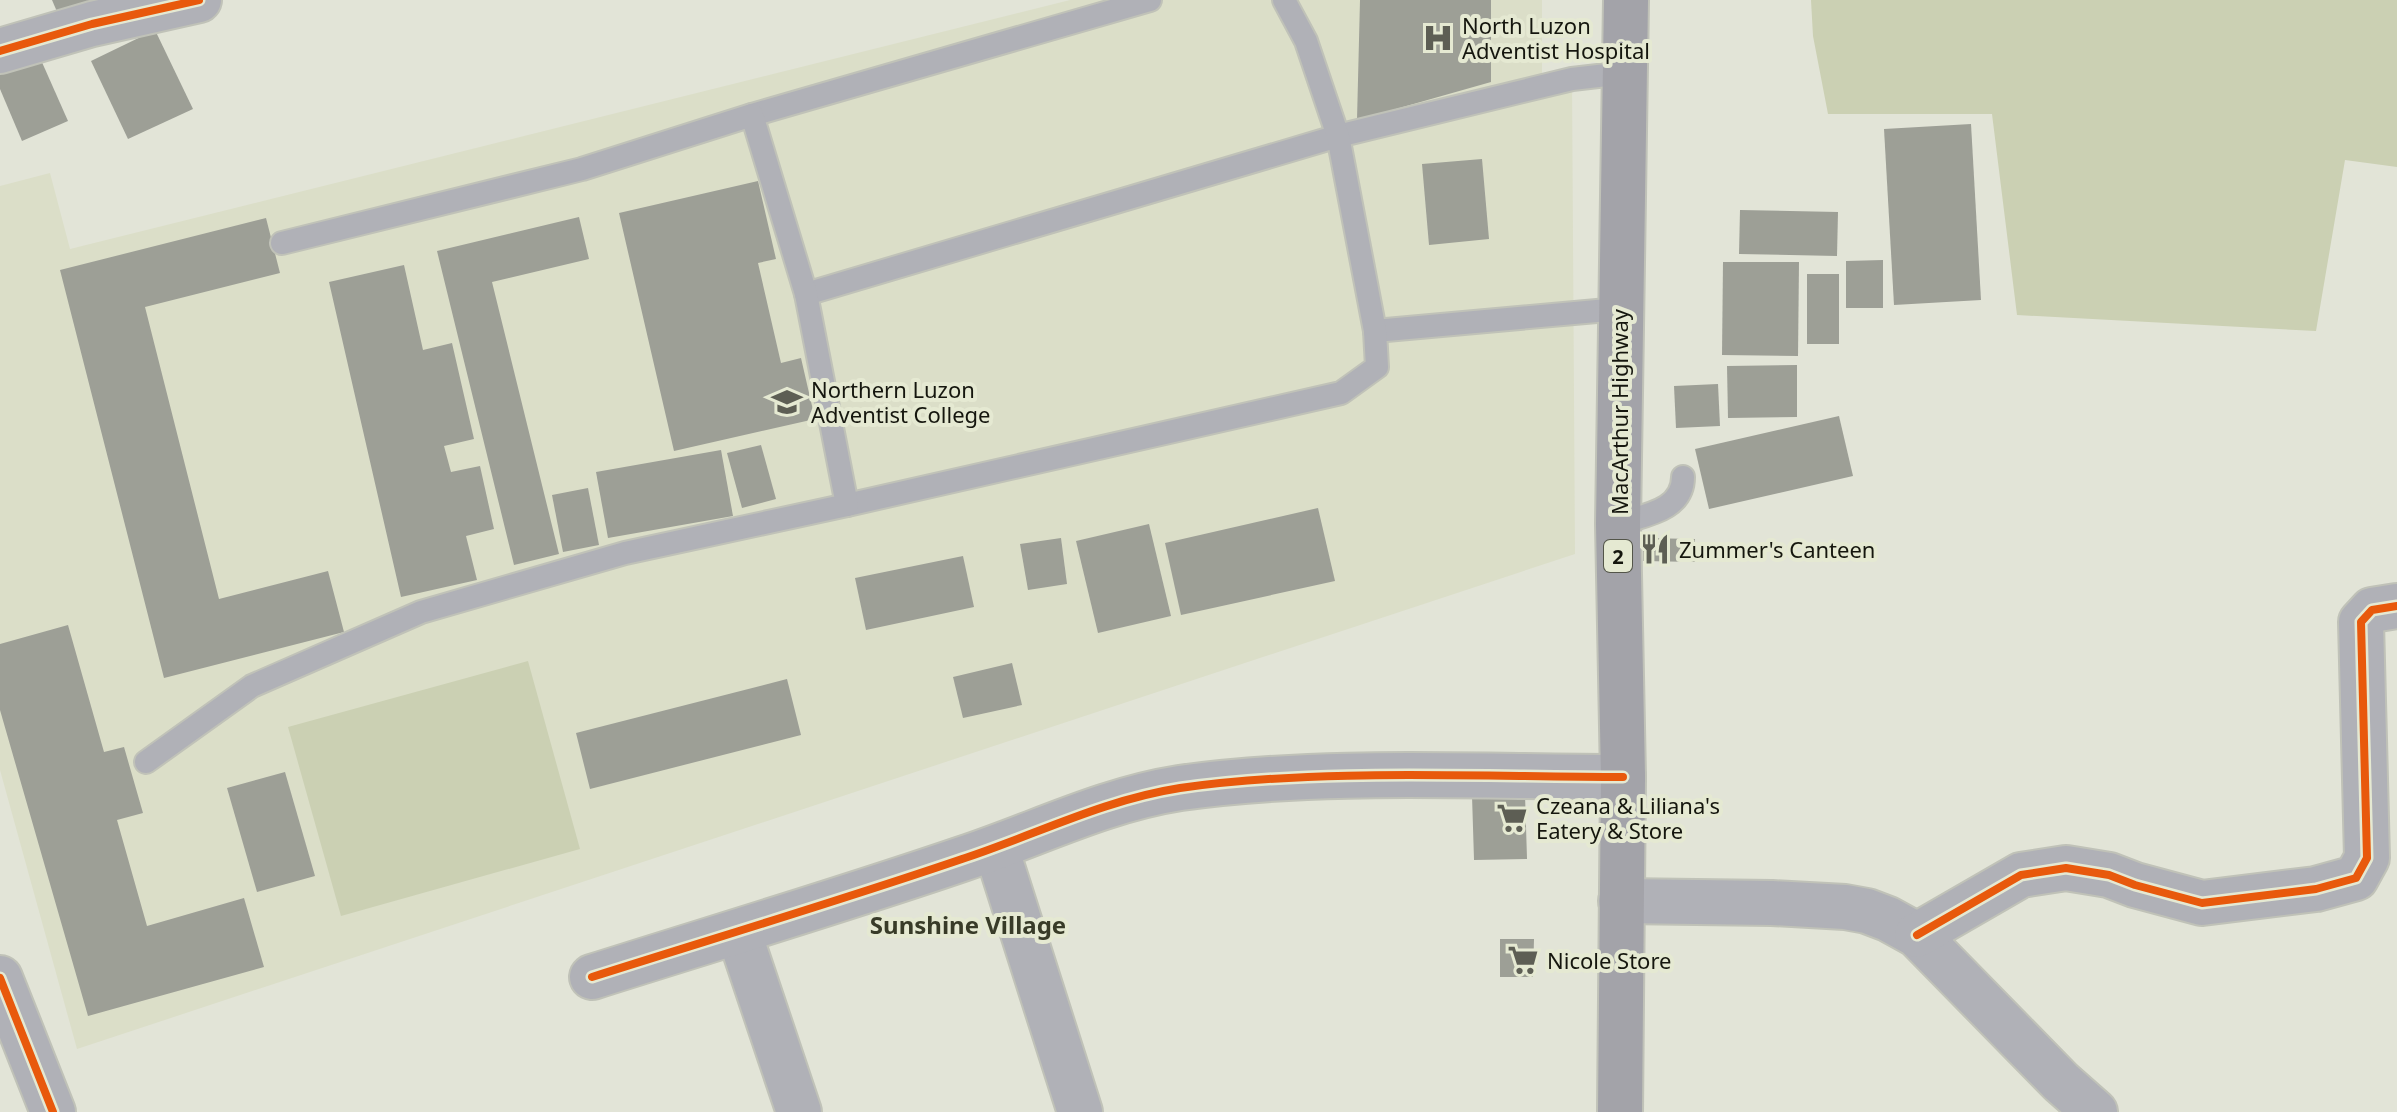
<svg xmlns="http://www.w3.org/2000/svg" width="2397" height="1112" font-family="'Noto Sans',sans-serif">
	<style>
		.built { fill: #dbdec8 }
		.green { fill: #cbd0b3 }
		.building { fill: #9d9f96 }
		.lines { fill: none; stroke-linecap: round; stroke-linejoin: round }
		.lane-casing { stroke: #c0c2b8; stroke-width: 26 }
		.street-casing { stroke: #c0c2b8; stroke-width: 48 }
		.highway-casing { stroke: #c0c2b8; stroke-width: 48 }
		.lane { stroke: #b0b1b7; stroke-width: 22 }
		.street { stroke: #b0b1b7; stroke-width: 44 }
		.highway { stroke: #a3a3a9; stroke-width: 44 }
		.cycleway-casing { stroke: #e5e9d2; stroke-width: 13 }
		.cycleway { stroke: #e8590c; stroke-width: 8 }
		.labels { text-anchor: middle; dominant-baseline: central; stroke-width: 8; stroke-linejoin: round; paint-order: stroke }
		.shield { fill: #e5e9d2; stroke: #535549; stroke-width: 2 }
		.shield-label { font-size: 20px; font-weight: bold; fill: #15160e }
		.poi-label { font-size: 22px; fill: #15160e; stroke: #e5e9d2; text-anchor: start }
		.street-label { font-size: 22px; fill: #15160e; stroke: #e5e9d2 }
		.neighbourhood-label { font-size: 24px; font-weight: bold; fill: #383b28; stroke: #e5e9d2 }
	</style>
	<rect width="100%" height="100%" fill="#e2e4d7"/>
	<polygon class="built" points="1070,0 1542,0 1542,75 1572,79 1575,554 77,1049 0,770 0,186 50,173 70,249"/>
	<g class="green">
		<polygon points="1811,0 2397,0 2397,167 2345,160 2316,331 2017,315 1992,114 1828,114 1813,36"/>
		<polygon points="528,661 580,849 341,916 288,727"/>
	</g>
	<g class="building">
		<polygon points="52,0 93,0 58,14"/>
		<polygon points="1360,0 1491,0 1491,82 1357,120"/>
		<polygon points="155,30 193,109 128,139 91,61"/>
		<polygon points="37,51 68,121 22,141 0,89 0,66"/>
		<polygon points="1971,124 1981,300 1894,305 1884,129"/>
		<polygon points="1482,159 1489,239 1429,245 1422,164"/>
		<polygon points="758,181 776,259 758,263 781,363 801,358 815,419 674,451 619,213"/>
		<polygon points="1740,210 1838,212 1837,256 1739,254"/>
		<polygon points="579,217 589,259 492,282 559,554 514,565 437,251"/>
		<polygon points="266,218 280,273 145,307 219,599 328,571 344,632 164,678 60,270"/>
		<polygon points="1883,260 1883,308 1846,308 1846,261"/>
		<polygon points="1723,262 1799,262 1798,356 1722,355"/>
		<polygon points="404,265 423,350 452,343 474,439 444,446 451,472 480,466 494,529 466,536 477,580 401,597 329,282"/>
		<rect x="1807" y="274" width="32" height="70"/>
		<polygon points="1797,365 1797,417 1728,418 1727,366"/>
		<polygon points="1718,384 1720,426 1676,428 1674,386"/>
		<polygon points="1839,416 1853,476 1709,509 1695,449"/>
		<polygon points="761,445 776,499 742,508 727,453"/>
		<polygon points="721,450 733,516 608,538 596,472"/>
		<polygon points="588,488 599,545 563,552 552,495"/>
		<polygon points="1318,508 1335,581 1181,615 1165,543"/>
		<polygon points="1149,524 1171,616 1098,633 1076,541"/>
		<polygon points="1061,538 1067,584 1028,590 1020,544"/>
		<polygon points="1643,538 1695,539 1695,562 1643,561"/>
		<polygon points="963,556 974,607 866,630 855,578"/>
		<polygon points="68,625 104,752 124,747 143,813 117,820 147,926 244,898 264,967 88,1016 0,710 0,644"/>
		<polygon points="1012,663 1022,705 963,718 953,677"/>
		<polygon points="787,679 801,735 590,789 576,733"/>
		<polygon points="285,772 315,876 257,892 227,788"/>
		<polygon points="1525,794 1527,859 1474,860 1472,796"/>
		<polygon points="1500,939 1534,939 1533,977 1500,977"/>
	</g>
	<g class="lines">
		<g class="lane-casing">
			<g id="lane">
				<polyline points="752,115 1150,0"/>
				<polyline points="806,294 1338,136 1572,79 1624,73"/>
				<polyline points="1375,331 1619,309"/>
				<polyline points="847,505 1341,393 1377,367 1375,331 1338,136 1306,41 1284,0"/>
				<path d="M1618 524C1644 515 1683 511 1683 477"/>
				<polyline points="146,762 252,686 421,612 625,553 847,505 806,294 752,115 582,169 282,243"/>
			</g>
		</g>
		<g class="street-casing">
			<g id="street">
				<polyline points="0,51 92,24 199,0"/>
				<polyline points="996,848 1080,1112"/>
				<polyline points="1621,901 1772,903 1845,907 1867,911 1888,919 1917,935 2061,1082 2095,1112"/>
				<polyline points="739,933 799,1112"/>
				<polyline points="1917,935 2021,875 2066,868 2109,875 2135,885 2202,903 2316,889 2356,878 2367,858 2361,622 2372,610 2397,606"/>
				<path d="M592 977C715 938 839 901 962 859 1035 835 1103 800 1180 788 1321 768 1479 777 1623 777"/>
				<polyline points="0,978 53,1112"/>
			</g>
		</g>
		<g class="highway-casing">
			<polyline id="highway" points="1620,1112 1623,777 1618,524 1626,0"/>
		</g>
		<use href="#lane" class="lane"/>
		<use href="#street" class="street"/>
		<use href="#highway" class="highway"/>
		<g class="cycleway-casing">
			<g id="cycleway">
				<polyline points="0,51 92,24 199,0"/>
				<polyline points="1917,935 2021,875 2066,868 2109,875 2135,885 2202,903 2316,889 2356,878 2367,858 2361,622 2372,610 2397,606"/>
				<path d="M592 977C715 938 839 901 962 859 1035 835 1103 800 1180 788 1321 768 1479 777 1623 777"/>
				<polyline points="0,978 53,1112"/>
			</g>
		</g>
		<use href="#cycleway" class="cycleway"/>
	</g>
	<defs>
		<g id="hospital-bare" transform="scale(2.4)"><path d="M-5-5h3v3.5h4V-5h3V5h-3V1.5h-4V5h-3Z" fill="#5d5e54" stroke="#e5e9d2" stroke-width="2.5" paint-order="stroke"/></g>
		<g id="school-bare" transform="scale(2.4)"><path d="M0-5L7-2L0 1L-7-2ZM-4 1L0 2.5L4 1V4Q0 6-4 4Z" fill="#5d5e54" stroke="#e5e9d2" stroke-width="2.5" paint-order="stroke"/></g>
		<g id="restaurant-bare" transform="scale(2.4)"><path d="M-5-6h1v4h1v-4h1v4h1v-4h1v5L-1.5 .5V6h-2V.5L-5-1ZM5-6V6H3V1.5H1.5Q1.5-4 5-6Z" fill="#5d5e54" stroke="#e5e9d2" stroke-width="2.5" paint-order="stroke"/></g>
		<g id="supermarket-bare" transform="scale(2.4)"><path d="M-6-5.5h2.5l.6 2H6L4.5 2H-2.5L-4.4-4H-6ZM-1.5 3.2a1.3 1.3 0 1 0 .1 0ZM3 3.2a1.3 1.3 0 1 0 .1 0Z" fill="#5d5e54" stroke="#e5e9d2" stroke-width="2.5" paint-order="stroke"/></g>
	</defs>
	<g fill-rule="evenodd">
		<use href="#hospital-bare" x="1438" y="38"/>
		<use href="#school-bare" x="787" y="402"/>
		<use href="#restaurant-bare" x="1655" y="549"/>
		<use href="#supermarket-bare" x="1512" y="818"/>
		<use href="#supermarket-bare" x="1523" y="960"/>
	</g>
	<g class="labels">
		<rect class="shield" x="1604" y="540" width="28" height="32" rx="6"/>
		<g class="shield-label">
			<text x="1618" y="556">2</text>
		</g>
		<g class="poi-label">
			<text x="1462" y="25">North Luzon<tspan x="1462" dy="25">Adventist Hospital</tspan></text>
			<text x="811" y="389">Northern Luzon<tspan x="811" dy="25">Adventist College</tspan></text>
			<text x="1679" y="549">Zummer's Canteen</text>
			<text x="1536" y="805">Czeana &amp; Liliana's<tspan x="1536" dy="25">Eatery &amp; Store</tspan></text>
			<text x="1547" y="960">Nicole Store</text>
		</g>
		<g class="street-label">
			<text transform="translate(1619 412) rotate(-90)">MacArthur Highway</text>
		</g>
		<g class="neighbourhood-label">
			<text x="968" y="924">Sunshine Village</text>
		</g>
	</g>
</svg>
